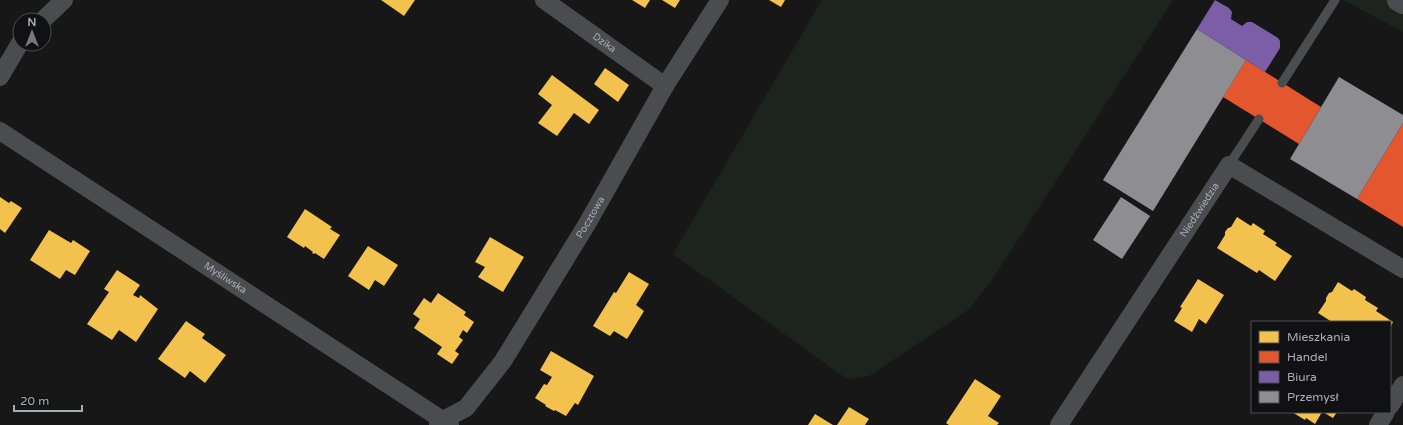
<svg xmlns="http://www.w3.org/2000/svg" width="1403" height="425" font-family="'Varela Round',sans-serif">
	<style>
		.green { fill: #1d241e }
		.homes { fill: #f2c14e }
		.shops { fill: #e4572e }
		.offices { fill: #7b5ea7 }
		.industry { fill: #8d8d92 }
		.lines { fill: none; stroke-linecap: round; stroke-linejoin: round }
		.service { stroke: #4b4c50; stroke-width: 9 }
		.minor { stroke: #4b4c50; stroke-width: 18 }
		.tertiary { stroke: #4b4c50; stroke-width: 22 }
		.labels { text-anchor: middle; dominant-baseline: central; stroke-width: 4; stroke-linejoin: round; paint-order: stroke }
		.street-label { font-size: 10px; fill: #a8adb8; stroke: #111113 }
	</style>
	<rect width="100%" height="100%" fill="#171717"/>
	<g class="green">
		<polygon points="822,0 1173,0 990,283 968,310 869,376 847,379 673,254"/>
		<polygon points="1343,0 1403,0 1403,32"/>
	</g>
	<g class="homes">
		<polygon points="381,0 415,0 404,16"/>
		<polygon points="632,0 650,0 645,8"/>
		<polygon points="662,0 680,0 675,8"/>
		<polygon points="769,0 785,0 781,7"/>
		<polygon points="605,68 629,85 618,102 594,84"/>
		<polygon points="552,75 599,110 589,124 574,113 557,136 538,123 552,105 538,94"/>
		<polygon points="0,197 9,203 11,201 22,208 5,233 0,229"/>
		<polygon points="305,209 332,227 330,229 340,235 324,259 315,253 314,254 312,253 313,252 305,246 304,248 287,237"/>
		<polygon points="1237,217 1251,226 1253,223 1265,231 1263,234 1277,243 1275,245 1292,256 1275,281 1259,270 1257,273 1217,248 1225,235 1225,232 1228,228 1231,227"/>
		<polygon points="49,230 71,243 73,240 90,251 75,275 66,270 60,279 30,260"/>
		<polygon points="490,237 524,257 503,292 478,277 485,267 475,262"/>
		<polygon points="368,246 398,265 384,286 375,280 369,290 348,276"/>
		<polygon points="117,270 140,285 133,295 139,298 140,295 158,309 136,342 119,330 112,340 87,324 109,292 104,289"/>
		<polygon points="629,272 649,284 636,305 644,311 627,339 614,331 610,336 593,326 614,292 616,293"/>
		<polygon points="1198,279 1224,295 1206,324 1199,319 1192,332 1174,321 1182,308 1180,307"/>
		<polygon points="1338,282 1352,291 1354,289 1366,297 1365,300 1378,308 1376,311 1393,322 1390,328 1390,322 1332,322 1318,313 1326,301 1326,298 1329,293 1332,292"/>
		<polygon points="438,293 466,312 464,315 474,322 467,333 463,330 459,337 463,340 455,351 459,354 452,364 437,354 442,347 414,328 420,319 413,314 424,298 431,303"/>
		<polygon points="186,321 205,334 202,338 226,355 205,383 190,371 185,378 158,359"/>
		<polygon points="551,351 594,376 578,405 575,403 566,416 555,410 554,411 545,406 546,405 535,398 544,384 547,385 552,377 540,370"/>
		<polygon points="975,379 1001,396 988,416 999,423 997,425 949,425 946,423"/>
		<polygon points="849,407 869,419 865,425 837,425"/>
		<polygon points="1292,412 1322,412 1315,424 1306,418 1305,420"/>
		<polygon points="1323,412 1337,412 1333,418"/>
		<polygon points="815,414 833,425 808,425"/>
	</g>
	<g class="shops">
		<polygon points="1246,60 1321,107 1299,144 1223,97"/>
		<polygon points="1403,123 1403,227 1357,199"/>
	</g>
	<polygon class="offices" points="1215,0 1229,8 1232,12 1231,19 1242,26 1247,22 1252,22 1278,38 1280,41 1280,48 1265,72 1197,29"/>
	<g class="industry">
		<polygon points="1197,29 1246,60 1153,211 1103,180"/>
		<polygon points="1339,77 1403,115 1403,123 1357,199 1290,159"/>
		<polygon points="1121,197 1150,216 1122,259 1093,240"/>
	</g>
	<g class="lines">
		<g class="service">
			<polyline points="1282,83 1335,0"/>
			<polyline points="1229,165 1259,119"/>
		</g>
		<g class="minor">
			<path id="s1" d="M544 0 665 86"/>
			<polyline points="43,20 64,0"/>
			<polyline points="0,77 20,43"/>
			<path id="s2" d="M0 131 450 425"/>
			<polyline points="1390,406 1403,385"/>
			<path id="s3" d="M438 425 443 420 466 408 503 361 587 224 665 86 720 0"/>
			<path id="s4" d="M1059 425 1229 165 1403 269"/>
			<polyline points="1378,425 1386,412"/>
		</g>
		<polyline class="tertiary" points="1398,0 1403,3"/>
	</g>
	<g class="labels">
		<g class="street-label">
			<text stroke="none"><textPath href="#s1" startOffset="74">Dzika</textPath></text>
			<text stroke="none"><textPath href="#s4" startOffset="257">Niedźwiedzia</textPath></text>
			<text stroke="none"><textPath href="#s3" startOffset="261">Pocztowa</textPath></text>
			<text stroke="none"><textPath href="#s2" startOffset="269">Myśliwska</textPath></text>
		</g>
	</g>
	<rect x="1251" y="321" width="140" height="92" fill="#111113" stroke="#4d4f55"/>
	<rect x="1259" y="331" width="20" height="12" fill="#f2c14e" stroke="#4d4f55"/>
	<text x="1287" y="341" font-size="12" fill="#a8adb8">Mieszkania</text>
	<rect x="1259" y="351" width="20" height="12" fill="#e4572e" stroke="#4d4f55"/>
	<text x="1287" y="361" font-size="12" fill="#a8adb8">Handel</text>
	<rect x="1259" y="371" width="20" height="12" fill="#7b5ea7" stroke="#4d4f55"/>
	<text x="1287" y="381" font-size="12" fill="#a8adb8">Biura</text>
	<rect x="1259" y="391" width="20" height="12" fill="#8d8d92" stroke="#4d4f55"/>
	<text x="1287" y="401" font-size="12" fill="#a8adb8">Przemysł</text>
	<g transform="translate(32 32)"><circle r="19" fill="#111113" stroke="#4d4f55"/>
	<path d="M0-3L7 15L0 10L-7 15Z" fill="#757880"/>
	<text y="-6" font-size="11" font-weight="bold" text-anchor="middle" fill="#a8adb8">N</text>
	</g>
	<path d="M14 405v6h68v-6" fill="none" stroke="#a8adb8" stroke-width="2"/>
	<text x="20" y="405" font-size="12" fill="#a8adb8" stroke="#111113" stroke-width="3" paint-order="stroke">20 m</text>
</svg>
